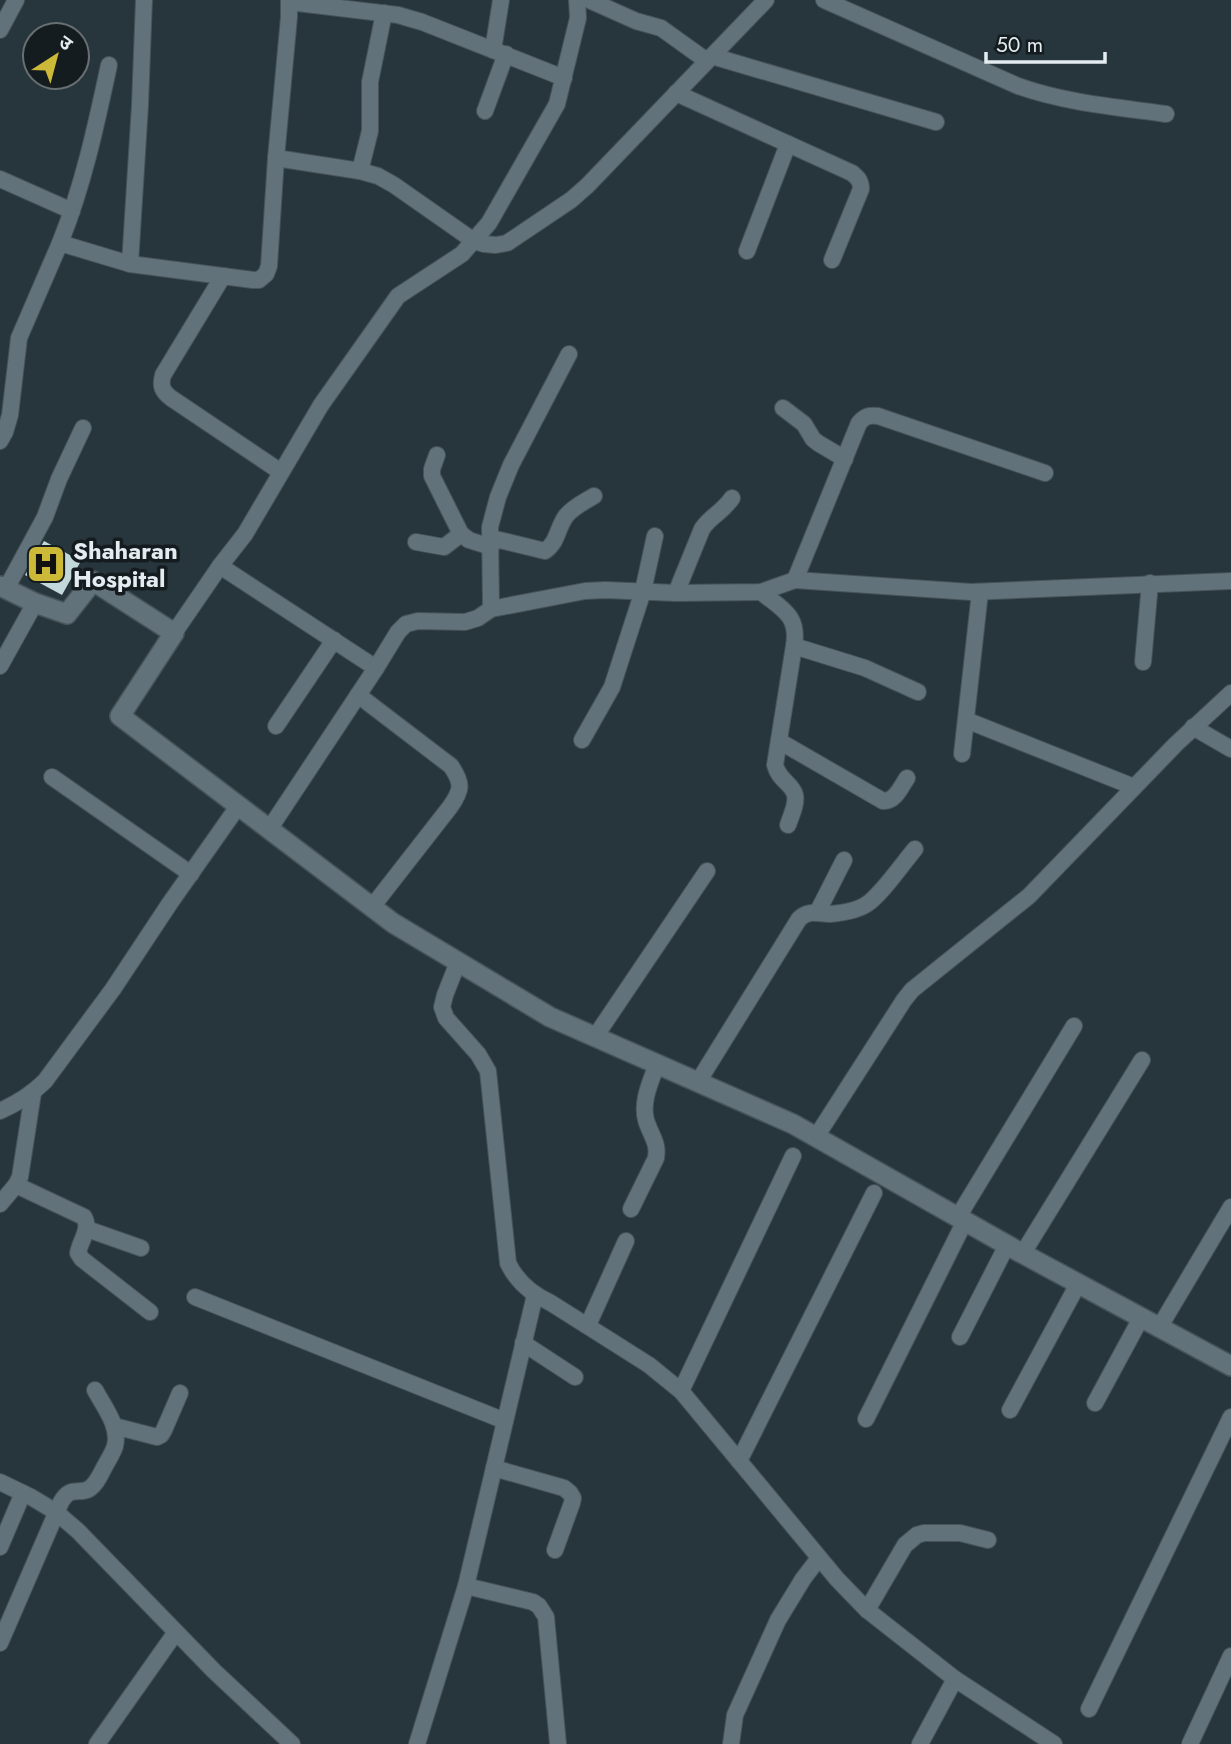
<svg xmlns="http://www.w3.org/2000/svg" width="1231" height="1744" font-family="Jost,'Noto Sans Devanagari',sans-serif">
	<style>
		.building { fill: #c2d8d9 }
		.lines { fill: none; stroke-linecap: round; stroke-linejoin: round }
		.minor-casing { stroke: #465358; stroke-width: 18 }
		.tertiary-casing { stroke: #465358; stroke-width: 22 }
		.minor { stroke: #62727a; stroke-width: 16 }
		.tertiary { stroke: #62727a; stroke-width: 19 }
		.labels { text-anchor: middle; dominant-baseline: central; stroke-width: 7; stroke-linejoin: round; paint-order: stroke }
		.poi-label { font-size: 24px; font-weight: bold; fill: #e3ecf0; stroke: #151c1f; text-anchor: start }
	</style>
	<rect width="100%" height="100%" fill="#27363c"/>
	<polygon class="building" points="44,541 81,561 62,595 25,575"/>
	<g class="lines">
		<g class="minor-casing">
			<g id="minor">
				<polyline points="589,0 636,21 661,28 707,61"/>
				<path d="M824 0 1018 86C1066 103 1116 107 1166 114"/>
				<polyline points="289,2 398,15 422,22 564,78"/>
				<polyline points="0,30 16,0"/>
				<polyline points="493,50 501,0"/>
				<polyline points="712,56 936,122"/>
				<path d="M676 93 852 173C858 178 861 181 861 189L832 260"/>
				<polyline points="485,111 506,54"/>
				<polyline points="276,158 360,171 378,176 394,185 474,241 484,244 496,245 507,243 571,200 587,186 766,0"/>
				<polyline points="360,171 370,131 370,82 384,13"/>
				<polyline points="0,179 72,211"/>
				<path d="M60 243C83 186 96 126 109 65"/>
				<polyline points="747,251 788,144"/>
				<polyline points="130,264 140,105 144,0"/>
				<path d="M223 276 163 375C160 386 162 391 171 398L281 472"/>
				<polyline points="783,408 804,424 813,439 818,443 845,459"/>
				<polyline points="0,441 5,432 10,415 19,338 60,243 130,264 253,280 259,280 266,274 269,266 276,158 289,17 289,0"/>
				<polyline points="437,455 432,469 432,476 461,534 469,540 491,547"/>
				<path d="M491 538 545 551C558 542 557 528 566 516 573 507 584 502 594 496"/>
				<polyline points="416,542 444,547 461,534"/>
				<polyline points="220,566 376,668"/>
				<path d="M795 580 859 423C865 416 869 415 878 416L1045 473"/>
				<polyline points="6,589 45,517 59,479 83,428"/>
				<path d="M761 592C782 609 799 615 794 646L775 765C779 781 792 783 795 795 797 804 791 816 788 825"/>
				<path d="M676 593 702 529C710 516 722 513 732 498"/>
				<polyline points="491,609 490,527 498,497 511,465 569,354"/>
				<polyline points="174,633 220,566 245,534 321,405 398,296 462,254 489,223 557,104 578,18 577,0"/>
				<polyline points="794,646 865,668 918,692"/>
				<polyline points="1143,662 1150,583"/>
				<polyline points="0,666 35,603"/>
				<path d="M358 695 451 766C463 784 462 790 450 807L372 907"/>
				<polyline points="966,720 1134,787"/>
				<polyline points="276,726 334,640"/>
				<polyline points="1193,727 1231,749"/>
				<polyline points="582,740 612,687 643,591 655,536"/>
				<path d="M779 741 883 801C895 802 901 787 907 778"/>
				<polyline points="962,754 980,592"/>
				<polyline points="52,777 191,874"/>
				<polyline points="270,828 376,668 398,632 406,624 418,621 465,622 478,618 491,609 585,591 605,590 676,593 761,592 795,580 971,592 1231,581"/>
				<polyline points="817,913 844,860"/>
				<path d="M458 962 445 995 442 1007 446 1018 478 1054 488 1071 508 1263C517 1282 531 1294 551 1303L649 1365 681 1391 837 1579 867 1610 955 1679 1054 1744"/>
				<polyline points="595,1037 707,871"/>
				<path d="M698 1082 799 919C809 909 818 914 830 914 842 913 857 911 867 904 881 895 903 863 915 849"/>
				<path d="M0 1111C18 1103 31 1095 45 1081L113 989 170 903 239 805"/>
				<polyline points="816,1137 904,1000 912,990 1029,896 1176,744 1231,693"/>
				<path d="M16 1185 84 1217C91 1229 80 1241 78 1253L82 1259 150 1312"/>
				<polyline points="0,1204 16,1185 20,1177 33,1093"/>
				<path d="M631 1209 656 1158C659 1143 650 1134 646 1120 641 1101 651 1081 657 1064"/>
				<polyline points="958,1217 1074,1026"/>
				<polyline points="87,1229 141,1248"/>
				<polyline points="1023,1253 1142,1060"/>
				<polyline points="195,1297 505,1421"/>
				<polyline points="588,1325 626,1241"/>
				<polyline points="1159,1328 1231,1207"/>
				<polyline points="960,1337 1007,1245"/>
				<polyline points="523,1343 575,1377"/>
				<polyline points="681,1391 793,1156"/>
				<polyline points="1095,1403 1141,1318"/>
				<polyline points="1010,1410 1078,1284"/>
				<polyline points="866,1419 965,1221"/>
				<polyline points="114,1426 157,1437 161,1435 164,1430 180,1393"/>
				<polyline points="739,1461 874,1193"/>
				<polyline points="494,1468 564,1488 570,1493 573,1498 572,1503 555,1550"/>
				<polyline points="0,1482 31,1497 56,1512 78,1531 214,1671 292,1744"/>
				<polyline points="0,1547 23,1493"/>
				<polyline points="466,1586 533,1602 539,1606 546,1617 558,1744"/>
				<polyline points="867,1610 905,1545 917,1535 924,1533 960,1533 988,1540"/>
				<path d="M0 1643 61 1502C71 1485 78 1495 89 1489 97 1484 101 1473 105 1466 108 1460 113 1453 115 1446 120 1426 104 1407 95 1390"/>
				<polyline points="1089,1709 1231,1417"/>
				<polyline points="97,1744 176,1632"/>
				<polyline points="417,1744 466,1586 535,1295"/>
				<polyline points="731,1744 735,1715 778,1620 803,1579 819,1558"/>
				<polyline points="920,1744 955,1679"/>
				<polyline points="1190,1744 1231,1656"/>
			</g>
		</g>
		<g class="tertiary-casing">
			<polyline id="tertiary" points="0,586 35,603 67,614 93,581 174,633 120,716 393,923 550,1017 793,1124 1014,1249 1231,1366"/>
		</g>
		<use href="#minor" class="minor"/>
		<use href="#tertiary" class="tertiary"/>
	</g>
	<defs>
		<g id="hospital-square" transform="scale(2.0125)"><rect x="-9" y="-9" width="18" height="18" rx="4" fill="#cdb938" stroke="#151c1f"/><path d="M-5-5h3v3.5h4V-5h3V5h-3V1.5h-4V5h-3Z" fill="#111"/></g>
	</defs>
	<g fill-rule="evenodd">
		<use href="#hospital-square" x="46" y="564"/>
	</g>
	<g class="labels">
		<g class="poi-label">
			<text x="73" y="550">Shaharan<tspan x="73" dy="28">Hospital</tspan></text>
		</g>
	</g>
	<g transform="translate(56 56) rotate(36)"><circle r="33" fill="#151c1f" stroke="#676f73" stroke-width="2"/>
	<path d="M0-5L12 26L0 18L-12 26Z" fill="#cdb938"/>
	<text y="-10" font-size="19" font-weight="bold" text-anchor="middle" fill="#e3ecf0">उ</text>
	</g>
	<path d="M986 52v10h119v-10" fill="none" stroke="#e3ecf0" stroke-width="3.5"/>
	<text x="996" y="52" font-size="21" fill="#e3ecf0" stroke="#151c1f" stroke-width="5" paint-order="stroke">50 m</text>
</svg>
